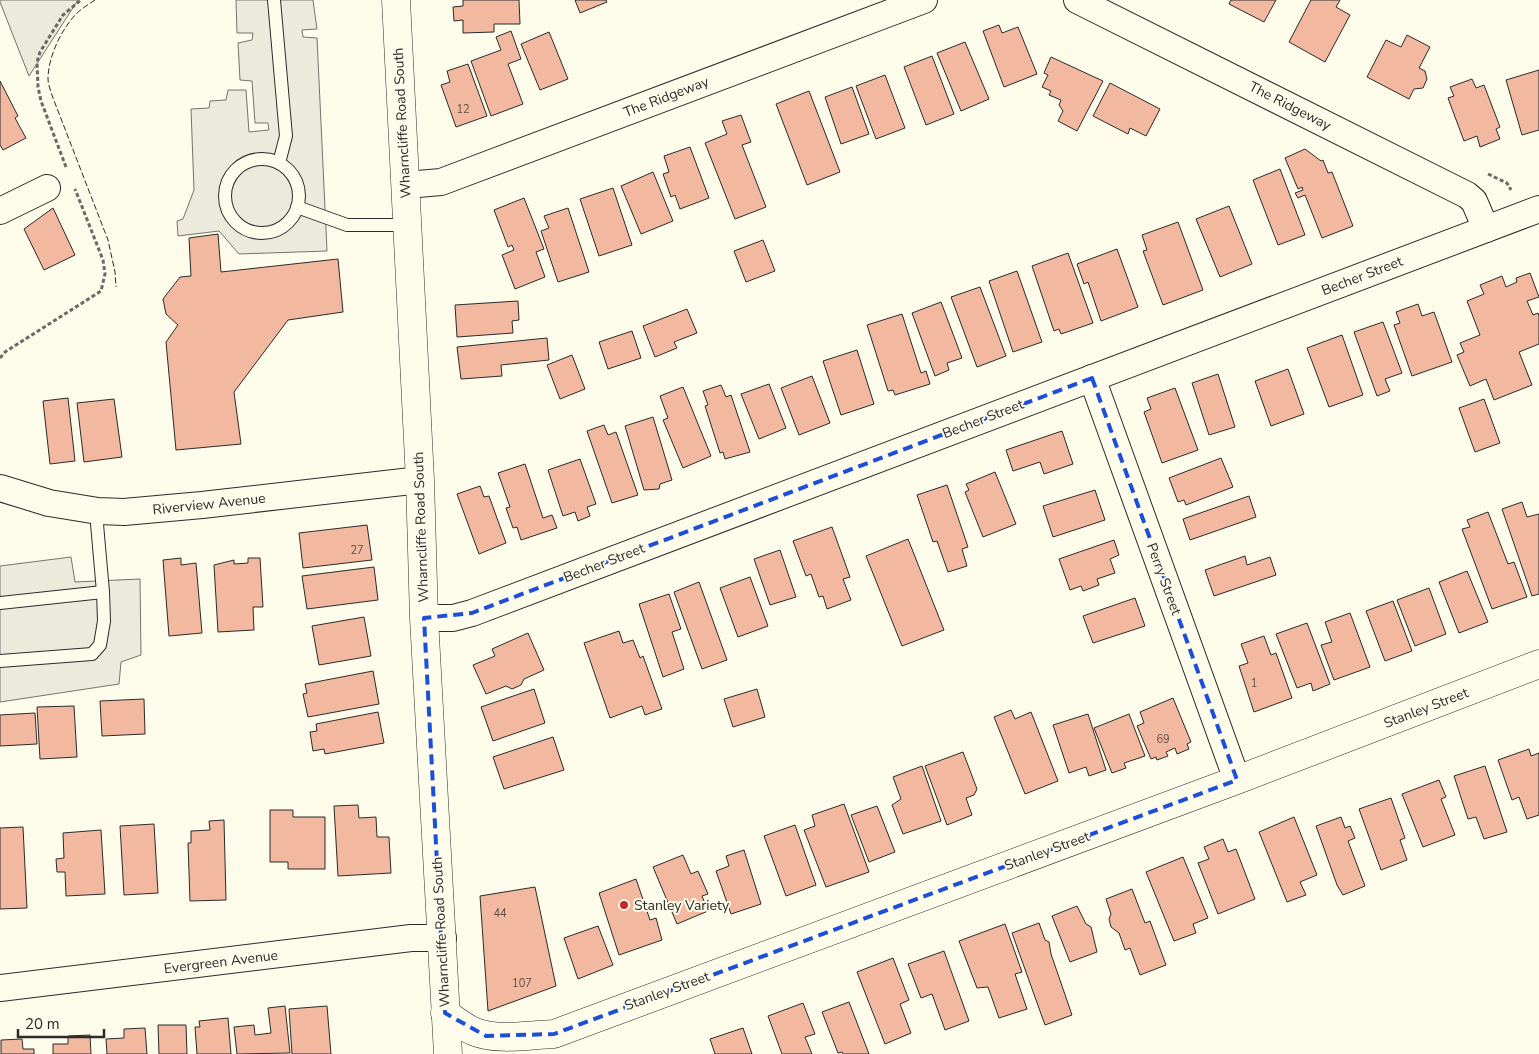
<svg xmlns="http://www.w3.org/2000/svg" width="1539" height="1054" font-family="'Nunito Sans',sans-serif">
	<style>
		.green { fill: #ecebdb; stroke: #74746e }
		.parking { fill: #eceadb; stroke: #74746e }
		.building { fill: #f2b8a0; stroke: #2b2b2b }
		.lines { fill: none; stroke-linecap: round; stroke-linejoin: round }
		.lane-casing { stroke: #2b2b2b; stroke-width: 14 }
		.street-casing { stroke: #2b2b2b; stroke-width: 28 }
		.secondary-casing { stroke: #2b2b2b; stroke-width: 29 }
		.path { stroke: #6a6964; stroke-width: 3; stroke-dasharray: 4 2.5; stroke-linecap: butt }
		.lane { stroke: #fdfbea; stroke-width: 12 }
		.street { stroke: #fdfbea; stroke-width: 26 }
		.secondary { stroke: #fdfbea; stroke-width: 28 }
		.fence { stroke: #2b2b2b; stroke-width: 1; stroke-dasharray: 6 2.5; stroke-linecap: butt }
		.marked { fill: none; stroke: #1d4ed8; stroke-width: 4; stroke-dasharray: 10 6; stroke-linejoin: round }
		.poi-dot { fill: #c62828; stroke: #fdfbea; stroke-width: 2 }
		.labels { text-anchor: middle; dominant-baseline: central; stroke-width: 4; stroke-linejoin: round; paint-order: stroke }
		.number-label { font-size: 11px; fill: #5d4e48 }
		.street-label { font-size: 14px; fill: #2b2b2b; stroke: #fdfbea }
		.poi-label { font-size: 14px; fill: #2b2b2b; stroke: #fdfbea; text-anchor: start }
	</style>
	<rect width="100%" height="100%" fill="#fdfbea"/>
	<polygon class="green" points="0,0 78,0 29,76 0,2"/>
	<g class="parking">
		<polygon points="236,0 313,0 317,29 302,30 303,37 317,38 327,251 239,254 219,231 178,236 177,221 183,219 194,190 191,109 209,108 210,101 226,100 228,90 246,90 249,132 269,130 268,123 255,123 252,81 240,80 238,43 252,40 253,33 237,33"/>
		<polygon points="71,557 75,582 140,579 141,655 121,662 119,684 0,702 0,566"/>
	</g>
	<g class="building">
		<polygon points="463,0 519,0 520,24 494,24 494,32 463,33 463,20 454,21 453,7 463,6"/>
		<polygon points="575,0 606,0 607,2 580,13"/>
		<polygon points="1231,0 1276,0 1264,22 1229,4"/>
		<polygon points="1311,0 1340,0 1336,7 1350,15 1325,62 1289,42"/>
		<polygon points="999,25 1002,33 1018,27 1037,74 1004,87 983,31"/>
		<polygon points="511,31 521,59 508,64 523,104 491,116 471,61 501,50 496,37"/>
		<polygon points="549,32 568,79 540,90 521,44"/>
		<polygon points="1407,35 1430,47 1419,68 1425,71 1427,79 1423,88 1414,89 1409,99 1367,77 1386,40 1401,47"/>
		<polygon points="965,42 989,99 961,111 937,53"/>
		<polygon points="932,56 954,114 926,125 904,67"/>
		<polygon points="1051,57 1103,81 1077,131 1058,121 1063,111 1059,105 1061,100 1049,95 1051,91 1042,87 1048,75 1044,73"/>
		<polygon points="468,64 487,116 456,127 441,85 450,82 447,71"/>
		<polygon points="1539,70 1539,130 1522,135 1506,80"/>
		<polygon points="885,75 905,128 876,139 856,86"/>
		<polygon points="1472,79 1476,88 1484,85 1500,127 1496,129 1500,139 1480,147 1477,136 1464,141 1448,98 1454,96 1450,87"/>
		<polygon points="0,81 18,116 15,118 26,138 3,150 0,145"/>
		<polygon points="1110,83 1160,109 1146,136 1130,128 1128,134 1093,116"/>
		<polygon points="852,87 869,134 841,144 825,97"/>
		<polygon points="809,91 840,172 807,185 776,104"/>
		<polygon points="741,115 751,142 742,145 766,207 735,219 705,143 727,134 722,121"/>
		<polygon points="690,147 709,198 680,209 675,195 671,197 663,174 669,172 664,156"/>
		<polygon points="1305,149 1321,161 1323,160 1328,173 1332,172 1353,226 1322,238 1305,195 1298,198 1295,193 1303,190 1302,187 1298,189 1285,158"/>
		<polygon points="1280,169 1305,235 1278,245 1253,180"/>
		<polygon points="653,172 673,221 641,234 621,186"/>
		<polygon points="613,188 632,245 599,256 580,199"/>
		<polygon points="524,198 544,249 536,252 545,277 515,289 502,255 514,250 512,245 508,247 494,210"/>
		<polygon points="1229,206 1252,264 1220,277 1196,219"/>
		<polygon points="53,208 75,255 44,270 24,229"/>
		<polygon points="568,208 589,272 558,282 541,231 549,228 544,216"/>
		<polygon points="1178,222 1203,290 1163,305 1143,251 1147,250 1142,235"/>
		<polygon points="218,234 221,272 338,259 343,312 288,320 234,392 241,444 176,450 166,342 178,325 166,314 163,299 180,277 191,276 189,238"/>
		<polygon points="763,240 775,271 746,282 734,251"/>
		<polygon points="1117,249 1138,307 1101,321 1088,282 1084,284 1077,264"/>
		<polygon points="1068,253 1093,323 1061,334 1059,329 1054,331 1032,266"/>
		<polygon points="1017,271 1042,342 1013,352 989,281"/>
		<polygon points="1530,273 1539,297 1527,301 1533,315 1538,313 1539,316 1539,344 1519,352 1532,385 1494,400 1486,379 1470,386 1457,355 1464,352 1460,343 1480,335 1467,301 1484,294 1480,285 1502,276 1506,287 1517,282 1516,278"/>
		<polygon points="980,287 1006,356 977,367 951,297"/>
		<polygon points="518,301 519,320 512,321 513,333 457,337 455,305"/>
		<polygon points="941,302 962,358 947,363 949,370 935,376 912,313"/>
		<polygon points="1418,304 1422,316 1434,312 1452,362 1412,376 1394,325 1400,323 1396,312"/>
		<polygon points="687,309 697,333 674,342 677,348 655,357 643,326"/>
		<polygon points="902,314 921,373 926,371 930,384 895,395 893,390 888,391 867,325"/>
		<polygon points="1383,322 1402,373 1385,379 1390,391 1377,396 1354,332"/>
		<polygon points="632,331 641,358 608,369 599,342"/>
		<polygon points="1342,335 1363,395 1329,407 1307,348"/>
		<polygon points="547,338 549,360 501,365 502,376 461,379 457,347"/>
		<polygon points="857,350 874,404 841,415 823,361"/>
		<polygon points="572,355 585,389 560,399 547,365"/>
		<polygon points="1288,369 1304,414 1271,426 1255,381"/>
		<polygon points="1218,374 1235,427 1209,435 1192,383"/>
		<polygon points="812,376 830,423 799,435 781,388"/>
		<polygon points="769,384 786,428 759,439 741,394"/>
		<polygon points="721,385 726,397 731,395 750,452 725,459 723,452 720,453 705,406 708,405 703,391"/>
		<polygon points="683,387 711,456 683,468 663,420 668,418 660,396"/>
		<polygon points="1175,388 1198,450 1162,463 1144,412 1151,409 1147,398"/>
		<polygon points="68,398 75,461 50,464 43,401"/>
		<polygon points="114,399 122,457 84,462 77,403"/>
		<polygon points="1484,399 1500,443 1475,452 1459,408"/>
		<polygon points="653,417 672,480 660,484 659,489 644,490 625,426"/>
		<polygon points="604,425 608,435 616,432 638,495 612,503 587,431"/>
		<polygon points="1062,431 1073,464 1044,474 1040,462 1013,471 1006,450"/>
		<polygon points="1221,458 1233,487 1186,505 1184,500 1178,502 1169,478"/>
		<polygon points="580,459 596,504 587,507 590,516 578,521 575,512 563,516 548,470"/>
		<polygon points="525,464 543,518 552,515 557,528 521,540 517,527 513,528 506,508 510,507 498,473"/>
		<polygon points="995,472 1016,524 983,537 965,492 969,490 966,484"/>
		<polygon points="947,485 968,547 962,549 967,566 948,572 937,541 933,542 917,495"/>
		<polygon points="480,486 484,497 489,496 506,543 479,554 457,494"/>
		<polygon points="1095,490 1105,520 1053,537 1043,506"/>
		<polygon points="1249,496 1256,517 1190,540 1183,519"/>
		<polygon points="1522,502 1527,517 1539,514 1539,594 1532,596 1502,509"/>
		<polygon points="1488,512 1508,564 1514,562 1527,597 1492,609 1462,529 1470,527 1467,520"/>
		<polygon points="367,525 372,560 303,568 299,533"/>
		<polygon points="832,527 850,577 843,579 851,600 827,609 823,596 819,597 811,574 806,576 793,541"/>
		<polygon points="908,539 944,630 902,646 866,556"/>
		<polygon points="1114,540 1119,555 1110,559 1115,573 1097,579 1099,585 1083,591 1081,586 1070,590 1059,559"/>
		<polygon points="780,550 796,597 770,605 754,559"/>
		<polygon points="1245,556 1247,565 1270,557 1276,575 1214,596 1205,570"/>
		<polygon points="181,558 181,565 196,563 202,633 169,636 163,560"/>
		<polygon points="248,558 260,558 263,607 253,607 254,630 218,632 214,565 234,560 234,564 248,563"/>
		<polygon points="374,567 378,600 307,609 302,576"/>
		<polygon points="1467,571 1488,622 1459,633 1439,582"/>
		<polygon points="750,577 768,626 738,637 720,588"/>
		<polygon points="699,582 727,660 702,669 674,592"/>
		<polygon points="1429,588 1446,634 1415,646 1397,600"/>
		<polygon points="669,594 681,629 672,632 684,669 663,677 639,604"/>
		<polygon points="1135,598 1145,626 1093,643 1083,616"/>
		<polygon points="1393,601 1412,651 1385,661 1366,611"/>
		<polygon points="1350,613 1370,667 1334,680 1321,645 1332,642 1325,622"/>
		<polygon points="364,617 371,656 319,665 312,626"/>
		<polygon points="1307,623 1330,684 1313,691 1311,683 1297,688 1276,634"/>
		<polygon points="619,631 623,643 633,640 640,658 643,656 662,709 645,715 642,706 610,718 584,643"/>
		<polygon points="528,633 544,670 524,679 521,685 512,689 506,686 486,694 473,665 495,656 492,649"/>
		<polygon points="1264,636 1271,655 1276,653 1292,698 1254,712 1239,666 1248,663 1241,644"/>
		<polygon points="373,671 379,704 308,717 303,694 307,693 305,684"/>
		<polygon points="534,689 545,723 493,741 481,707"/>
		<polygon points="757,689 765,717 733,727 724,699"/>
		<polygon points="1173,698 1191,742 1187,744 1189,749 1177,754 1175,748 1166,752 1168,756 1157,760 1156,757 1151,759 1137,726 1144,723 1140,712"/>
		<polygon points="144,699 145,734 102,736 100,701"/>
		<polygon points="74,706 77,757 40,759 37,707"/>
		<polygon points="1011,710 1015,719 1031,712 1058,781 1025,794 994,717"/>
		<polygon points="378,712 384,743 325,754 324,749 313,751 310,732 317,731 316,724"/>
		<polygon points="35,713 37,744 0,746 0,715"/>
		<polygon points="1088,714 1106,770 1089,776 1086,767 1069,773 1053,725"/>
		<polygon points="1129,714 1145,756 1124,763 1126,768 1112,773 1094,728"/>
		<polygon points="553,737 564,770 504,789 493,757"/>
		<polygon points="1529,749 1531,756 1539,753 1539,815 1527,819 1519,797 1512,800 1498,760"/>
		<polygon points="963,752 977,789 974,795 966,798 972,815 947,825 925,766"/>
		<polygon points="922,766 941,821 903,834 892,805 901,799 893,777"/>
		<polygon points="1485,766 1507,832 1484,839 1476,817 1468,819 1454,776"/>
		<polygon points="1439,780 1446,797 1441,799 1455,835 1423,847 1402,794"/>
		<polygon points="1391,798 1405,838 1400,840 1407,860 1381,870 1359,809"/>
		<polygon points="844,804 869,872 826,887 804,830 815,826 812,815"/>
		<polygon points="358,805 359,818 376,817 377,837 389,837 391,873 338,876 334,806"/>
		<polygon points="877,806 895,852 869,862 851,815"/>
		<polygon points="270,810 293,810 293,817 325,817 325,869 288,869 288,862 270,862"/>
		<polygon points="1294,817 1317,875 1300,882 1306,895 1287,902 1259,832"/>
		<polygon points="1341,817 1345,828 1350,826 1355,838 1348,841 1365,886 1343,895 1337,885 1316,826"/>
		<polygon points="224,820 226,900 190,901 188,843 191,843 191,831 210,830 209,821"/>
		<polygon points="154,824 158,893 124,895 120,826"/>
		<polygon points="795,825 816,885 786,896 764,836"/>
		<polygon points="23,827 27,908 0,909 0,828"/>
		<polygon points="101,830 105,894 66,896 65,872 57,872 56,859 64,858 63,833"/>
		<polygon points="1223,839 1228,852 1236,849 1255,899 1218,914 1198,863 1209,859 1204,847"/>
		<polygon points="744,850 761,904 731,914 716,871 729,866 726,856"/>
		<polygon points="683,855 691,874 698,871 708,894 702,896 708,911 677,924 653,867"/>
		<polygon points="1183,857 1208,918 1193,924 1196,933 1174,941 1146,872"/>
		<polygon points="636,879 650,920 656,918 662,940 619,955 599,893"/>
		<polygon points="535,887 556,986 488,1011 480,896"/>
		<polygon points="1132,889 1145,923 1150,921 1166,965 1140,975 1130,948 1125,950 1119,933 1111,927 1109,919 1111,914 1106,899"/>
		<polygon points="1077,906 1086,924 1091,927 1097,952 1070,962 1052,916"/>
		<polygon points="1039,923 1045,940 1049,942 1051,954 1072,1015 1045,1025 1012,933"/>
		<polygon points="1005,924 1022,972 1015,974 1027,1009 999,1018 988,987 977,988 959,941"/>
		<polygon points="598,926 613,965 578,979 564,938"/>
		<polygon points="944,951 969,1021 945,1030 932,994 921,998 908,964"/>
		<polygon points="893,958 909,1000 900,1004 911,1033 885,1044 857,972"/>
		<polygon points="849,1002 869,1054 843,1054 842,1052 838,1053 822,1012"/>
		<polygon points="803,1003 815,1034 805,1037 812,1054 782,1054 768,1016"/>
		<polygon points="285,1006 290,1053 237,1054 234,1027 254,1025 255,1035 271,1033 268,1008"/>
		<polygon points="327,1006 331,1054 292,1054 289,1009"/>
		<polygon points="228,1018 231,1054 197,1054 195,1027 200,1027 199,1021"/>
		<polygon points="158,1025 186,1025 187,1054 159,1054"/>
		<polygon points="145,1028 147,1054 107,1054 106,1039 124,1038 124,1029"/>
		<polygon points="743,1028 752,1054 715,1054 710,1039"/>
		<polygon points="90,1035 91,1054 53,1054 53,1044 68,1044 68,1036"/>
		<polygon points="22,1039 23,1049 34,1049 34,1054 1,1054 1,1040"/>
	</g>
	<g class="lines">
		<g class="lane-casing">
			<g id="lane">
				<polyline points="274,0 286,136 279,163"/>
				<circle cx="262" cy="196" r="37"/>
				<polyline points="297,207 347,225 407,225"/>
				<polyline points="0,603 103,592"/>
				<polyline points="0,661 92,654 100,645 104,621 103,592 97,524 98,511"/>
			</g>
		</g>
		<g class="street-casing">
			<g id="street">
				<polyline points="1077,0 1467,195 1474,201 1486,229"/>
				<polyline points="406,185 441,182 924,0"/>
				<polyline points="0,211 47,188"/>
				<polyline points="1092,378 1237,780"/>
				<polyline points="0,488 49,503 98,511 124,512 202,505 420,480"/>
				<polyline points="424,618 453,618 472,613 1539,209"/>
				<polyline points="0,988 411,938 443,938"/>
			</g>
		</g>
		<g class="secondary-casing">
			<g id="secondary">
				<polyline points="396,0 420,480 424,618 448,1054"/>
				<path d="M445 1013C455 1020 465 1028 475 1032 499 1041 529 1035 554 1034L1237 780 1539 664"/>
			</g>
		</g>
		<g class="path">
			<polyline points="66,167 41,101 38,87 37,62 40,52 63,15 81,0"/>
			<polyline points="1488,174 1507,183 1511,190"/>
			<polyline points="0,358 5,352 101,291 105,274 103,260 75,189"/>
		</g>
		<use href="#lane" class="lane"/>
		<use href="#street" class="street"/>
		<use href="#secondary" class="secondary"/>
		<path class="fence" d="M95 0C89 4 81 9 76 14 61 30 48 57 48 79 48 85 51 92 53 98L108 240 115 272 116 287"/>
	</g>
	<path class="marked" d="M1092 378 1237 780 554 1034 486 1036 445 1013 424 618 472 613Z"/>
	<circle class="poi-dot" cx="624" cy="905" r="5"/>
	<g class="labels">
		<g class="number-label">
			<text x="463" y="109">12</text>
			<text x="357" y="550">27</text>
			<text x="1254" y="683">1</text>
			<text x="1163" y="739">69</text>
			<text x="500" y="913">44</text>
			<text x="522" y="983">107</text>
		</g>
		<g class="street-label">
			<text transform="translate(666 97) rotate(-21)">The Ridgeway</text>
			<text transform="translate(1290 106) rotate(27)">The Ridgeway</text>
			<text transform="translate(402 123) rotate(-93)">Wharncliffe Road South</text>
			<text transform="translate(1362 276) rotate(-21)">Becher Street</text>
			<text transform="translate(983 419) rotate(-21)">Becher Street</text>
			<text transform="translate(209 504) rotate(-6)">Riverview Avenue</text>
			<text transform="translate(421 527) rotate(-92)">Wharncliffe Road South</text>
			<text transform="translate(604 563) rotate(-21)">Becher Street</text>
			<text transform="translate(1164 579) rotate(70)">Perry Street</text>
			<text transform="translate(1426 708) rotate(-21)">Stanley Street</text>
			<text transform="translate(1047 851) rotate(-20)">Stanley Street</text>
			<text transform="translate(441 932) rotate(-93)">Wharncliffe Road South</text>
			<text transform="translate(221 962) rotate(-7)">Evergreen Avenue</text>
			<text transform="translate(667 991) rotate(-20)">Stanley Street</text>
		</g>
		<g class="poi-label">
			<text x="634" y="905">Stanley Variety</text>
		</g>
	</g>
	<path d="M18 1029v8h86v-8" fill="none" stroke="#2b2b2b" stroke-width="2.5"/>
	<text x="25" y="1029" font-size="15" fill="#2b2b2b" stroke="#fdfbea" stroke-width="4" paint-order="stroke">20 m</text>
</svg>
